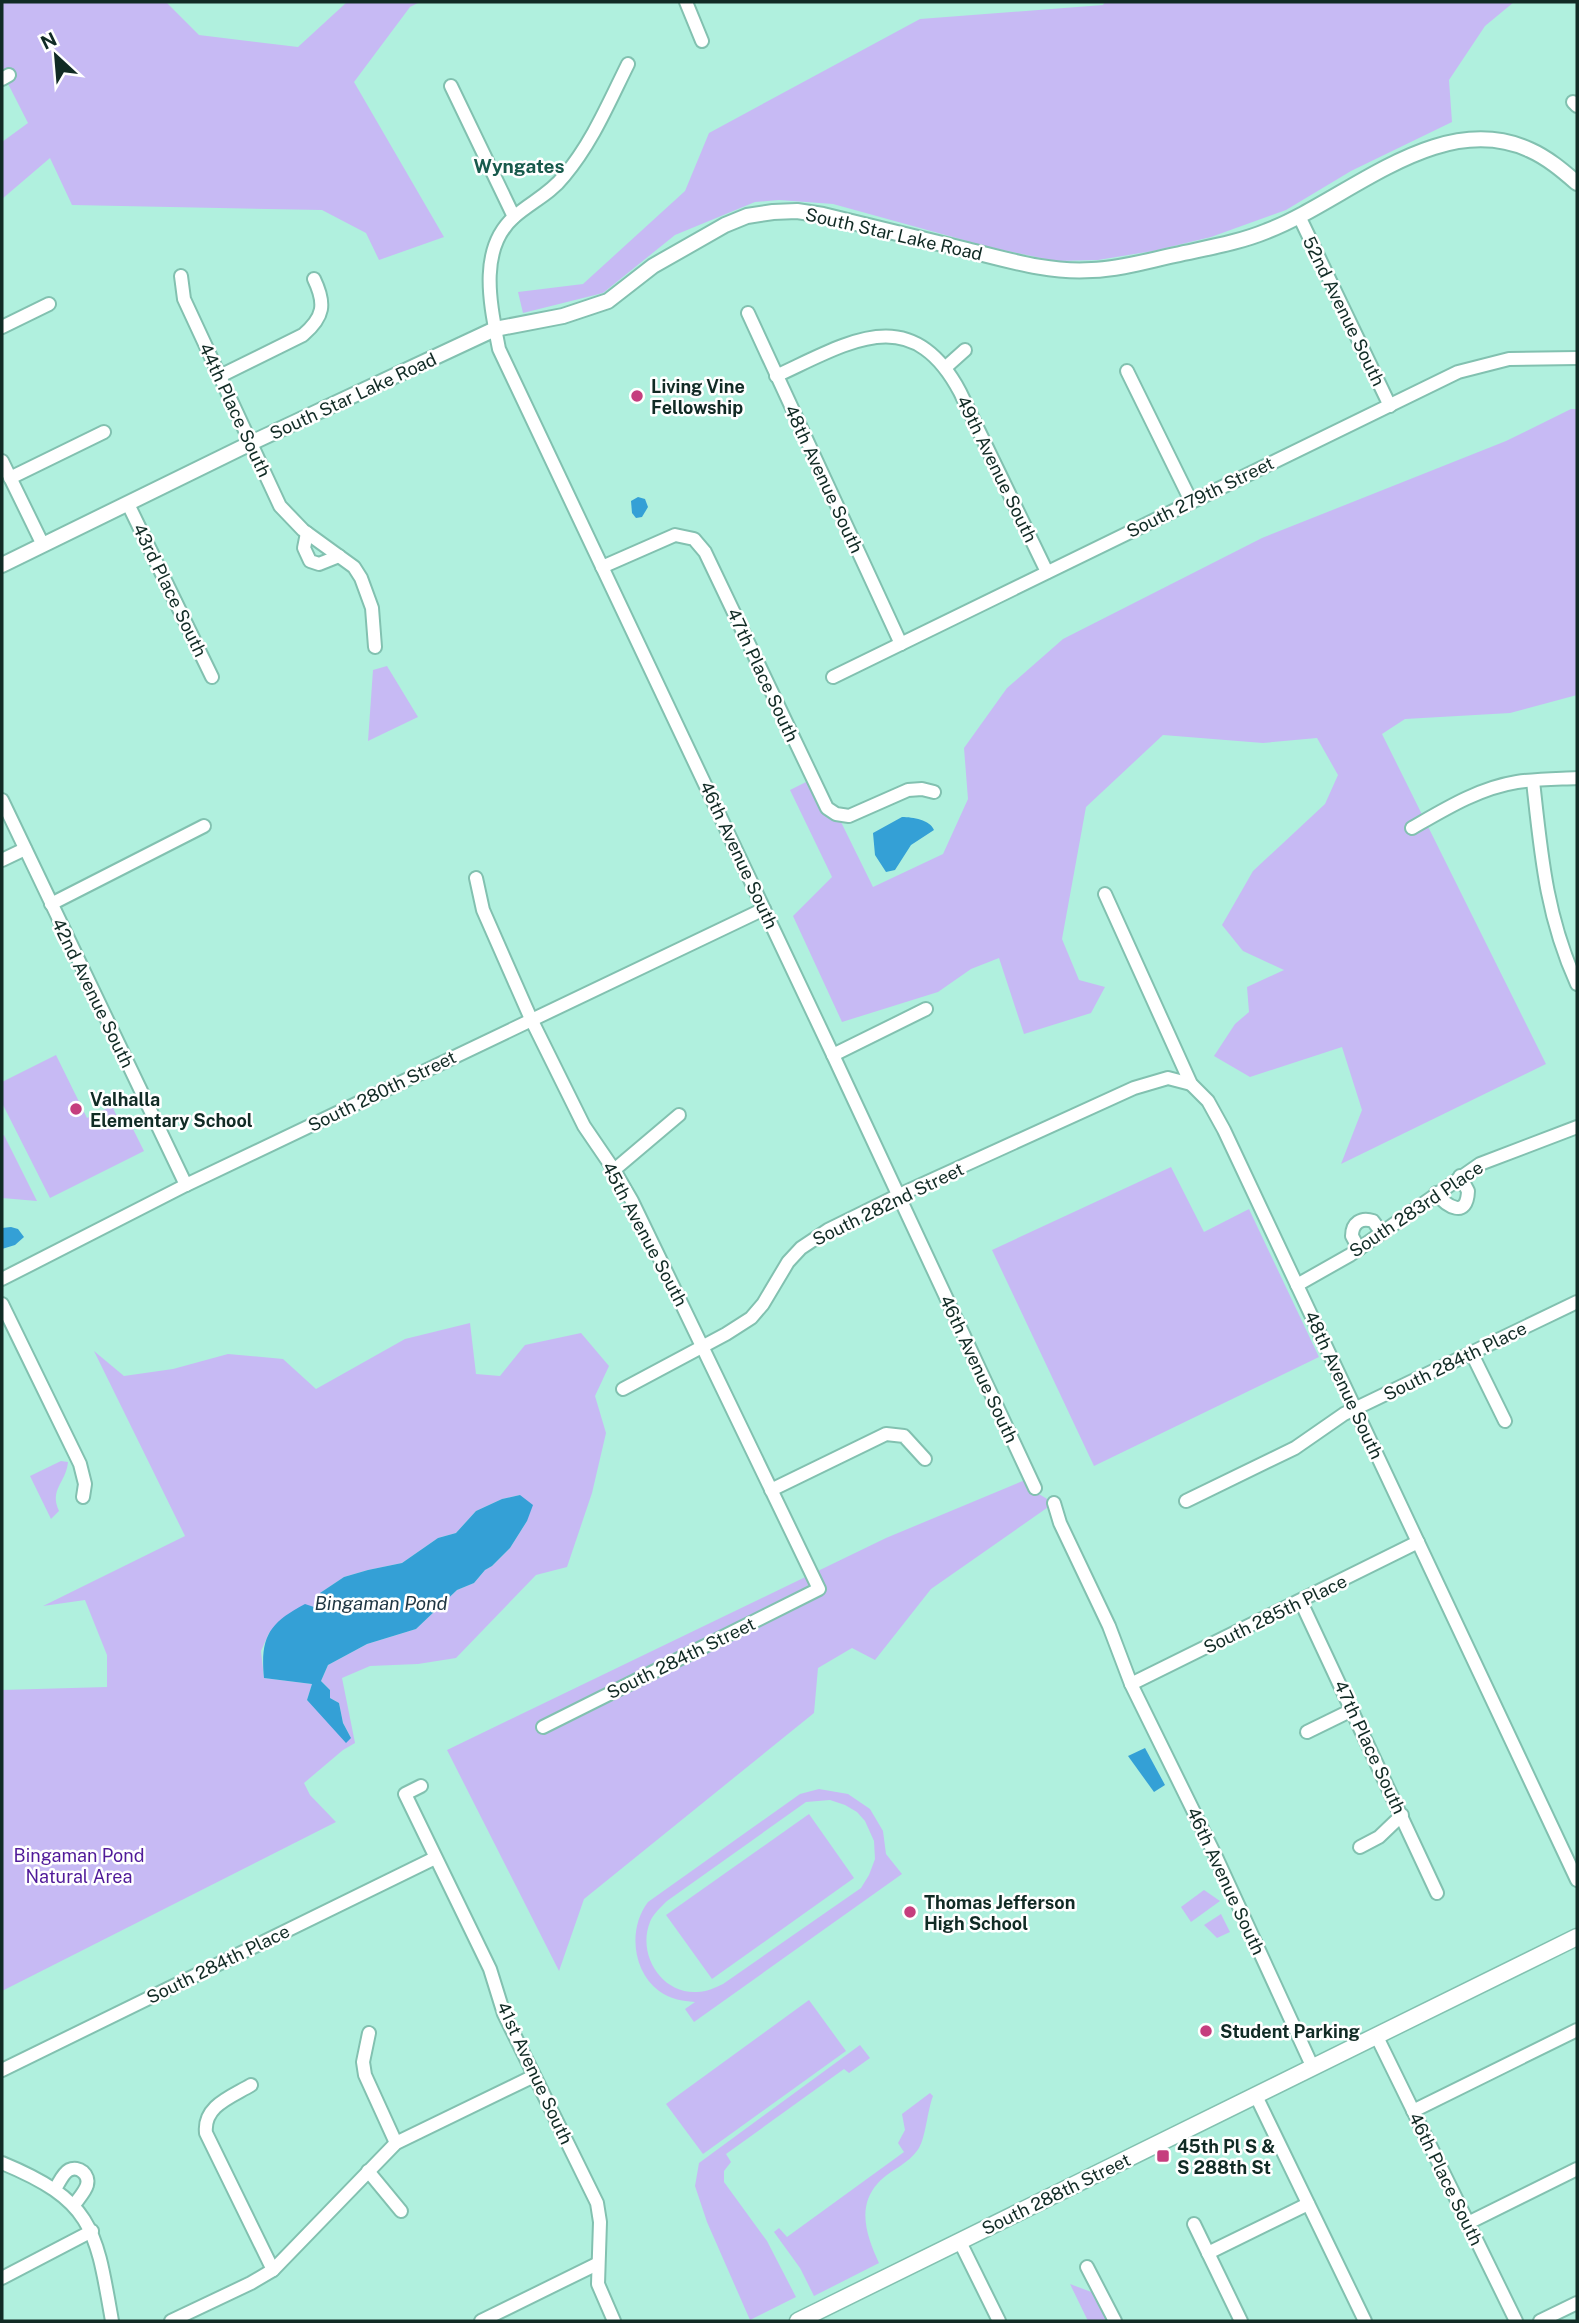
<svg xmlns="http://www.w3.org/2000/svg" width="1579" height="2323" font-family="'Public Sans',sans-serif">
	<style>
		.green { fill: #c7baf4; fill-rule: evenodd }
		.water { fill: #34a0d6 }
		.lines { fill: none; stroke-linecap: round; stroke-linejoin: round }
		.minor-casing { stroke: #82c1b0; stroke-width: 16 }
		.tertiary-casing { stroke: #82c1b0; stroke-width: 18 }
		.secondary-casing { stroke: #82c1b0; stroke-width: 19 }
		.minor { stroke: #fff; stroke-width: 12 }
		.tertiary { stroke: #fff; stroke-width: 14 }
		.secondary { stroke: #fff; stroke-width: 16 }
		.poi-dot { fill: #c53e7e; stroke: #fff; stroke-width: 2.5 }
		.labels { text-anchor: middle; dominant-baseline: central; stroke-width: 5; stroke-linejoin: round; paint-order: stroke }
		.street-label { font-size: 18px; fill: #112b25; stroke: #fff }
		.poi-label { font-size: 18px; font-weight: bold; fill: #112b25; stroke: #fff; text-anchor: start }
		.park-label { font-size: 18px; fill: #501a99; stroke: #fff }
		.neighbourhood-label { font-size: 19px; font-weight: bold; fill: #185a4c; stroke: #fff }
		.water-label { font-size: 19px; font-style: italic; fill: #1f3643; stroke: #fff }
	</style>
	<rect width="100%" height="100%" fill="#b0f0de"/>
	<g class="green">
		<polygon points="2,2 166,2 199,35 298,47 347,2 420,2 410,7 354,82 444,237 379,260 366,233 322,210 72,205 50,158 2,199 2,142 28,123 2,72"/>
		<polygon points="1105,2 1514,2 1485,26 1449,80 1452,122 1351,171 1286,210 1211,237 1153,251 1098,260 1055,261 989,247 833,204 779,200 755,202 675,235 603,293 523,313 518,292 583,284 685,191 709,133 920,19 1103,5"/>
		<polygon points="1571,409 1577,409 1577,695 1510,713 1405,719 1382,734 1546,1064 1341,1164 1362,1110 1342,1047 1250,1077 1214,1056 1235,1024 1249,1012 1247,987 1284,970 1243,951 1222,925 1253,871 1325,804 1338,775 1317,738 1263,743 1163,735 1086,807 1062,939 1079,980 1105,987 1091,1013 1024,1034 999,958 971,969 938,992 842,1022 793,916 832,877 790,790 808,781 831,817 841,822 873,887 943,854 968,799 964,748 1007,688 1063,639 1262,538 1506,441"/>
		<polygon points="387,666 418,717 368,741 373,670"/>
		<polygon points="56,1055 87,1118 112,1106 123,1129 131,1125 144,1151 50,1198 2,1103 2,1082"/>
		<polygon points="4,1135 37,1201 2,1198 2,1136"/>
		<polygon points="1171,1167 1204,1232 1249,1209 1319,1357 1094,1466 992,1250"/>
		<path d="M470 1323 476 1374 500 1376 525 1345 581 1333 609 1366 595 1396 606 1433 592 1493 567 1567 536 1575 456 1658 418 1664 370 1666 342 1678 355 1743 343 1750 304 1783 310 1795 336 1822 2 1991V1690L107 1687V1655L85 1600 43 1606 185 1536 94 1351 124 1376 173 1369 228 1354 283 1359 316 1389 405 1339ZM520 1495 527 1521 510 1548 492 1566 485 1570 474 1583 457 1590 416 1629 367 1644 328 1665 321 1681 330 1690V1698L339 1703 343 1723 351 1738 307 1700 312 1684 264 1678 261 1651 269 1633 326 1603 320 1593 344 1577 368 1570 402 1563 438 1538 456 1533 476 1511 502 1499Z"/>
		<path d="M61 1461 68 1462C66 1483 49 1489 59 1511L51 1519 30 1476Z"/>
		<polygon points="1030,1478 1037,1493 1054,1503 931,1589 875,1660 852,1648 818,1668 814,1713 584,1899 559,1971 447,1750 886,1538"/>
		<path d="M819 1789 848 1794 870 1809 883 1831 886 1854 902 1874 694 2022 685 2009 695 2002C682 2001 670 1999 659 1991 632 1971 628 1928 648 1902L800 1794ZM830 1800 845 1805 857 1812 865 1821 874 1841 875 1859 869 1875 861 1888 723 1984C714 1988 707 1992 697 1992 661 1994 637 1954 650 1922 653 1914 661 1907 667 1901L806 1802Z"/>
		<polygon points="809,1814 854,1878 712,1979 666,1915"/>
		<polygon points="1204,1890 1220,1901 1191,1922 1181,1907"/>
		<polygon points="1221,1914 1230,1932 1217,1938 1204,1925"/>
		<polygon points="809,2000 846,2051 703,2154 666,2104"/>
		<polygon points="860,2045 870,2058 849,2073 844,2069 726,2154 731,2162 724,2171 724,2182 767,2241 796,2297 750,2320 707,2222 695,2186 699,2163"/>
		<path d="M930 2093 933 2096C927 2112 926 2136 919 2148 908 2165 891 2169 878 2183 856 2207 867 2237 879 2263L814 2296 800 2268 774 2232 779 2228 787 2237 904 2152 898 2143 905 2130 902 2114Z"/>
		<polygon points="1070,2284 1094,2293 1108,2321 1088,2321"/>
	</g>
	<g class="water">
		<polygon points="638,497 645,499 648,507 642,517 636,518 632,513 631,501"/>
		<path d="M902 817C913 817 930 820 934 830L911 845 895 870 886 872 875 855 873 833Z"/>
		<polygon points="11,1227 18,1229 24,1237 15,1245 2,1249 2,1228"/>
		<path d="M520 1495 533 1505 527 1521 510 1548 492 1566 485 1570 474 1583 457 1590 416 1629 367 1644 328 1665 321 1681 330 1690V1698L339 1703 343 1723 351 1738 346 1743 307 1700 312 1684 264 1678C260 1637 269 1623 305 1604L317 1608 326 1604 320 1593 344 1577 368 1570 402 1563 438 1538 456 1533 476 1511 502 1499Z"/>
		<polygon points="1145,1748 1165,1785 1154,1792 1128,1756"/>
	</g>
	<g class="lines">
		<g class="minor-casing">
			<g id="minor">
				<polyline points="686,2 702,41"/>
				<path d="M628 64C609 102 592 143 564 176 550 194 531 202 514 217 477 250 491 307 499 349L833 1055 1035 1488"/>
				<polyline points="2,79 9,75"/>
				<polyline points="451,86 514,217"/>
				<polyline points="1573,102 1577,106"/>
				<polyline points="1299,216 1390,406"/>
				<polyline points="181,276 184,299 280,506 303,530 354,567 361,578 372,608 375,647"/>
				<polyline points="748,313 901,644"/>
				<polyline points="2,327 49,304"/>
				<polyline points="946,367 965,350"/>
				<polyline points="1127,371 1191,501"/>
				<path d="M220 376 303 335C324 317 326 304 314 279"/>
				<path d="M776 376C848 343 911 300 960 392L1047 572"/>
				<polyline points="2,461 43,545"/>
				<polyline points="10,478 104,432"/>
				<polyline points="128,504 212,677"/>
				<polyline points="307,533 304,548 310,561 319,564 339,556"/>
				<polyline points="602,567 675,535 694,539 705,552 827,808 836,814 849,816 908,790 922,789 934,792"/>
				<polyline points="833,677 1458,372 1509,359 1577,358"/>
				<path d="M1533 781C1541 854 1546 916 1577 984"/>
				<polyline points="2,800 186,1185"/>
				<path d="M1412 828C1445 809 1479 788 1517 782 1537 779 1557 779 1577 778"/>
				<polyline points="2,860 25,849"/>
				<polyline points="476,878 483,910 531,1019 584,1126 614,1170 632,1201 819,1589 543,1727"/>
				<polyline points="1105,894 1191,1084 1208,1101 1224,1130 1577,1880"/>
				<polyline points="51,904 204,826"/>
				<polyline points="833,1055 926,1009"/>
				<polyline points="614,1170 679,1115"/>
				<path d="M1436 1193C1447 1207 1467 1219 1468 1191L1460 1176"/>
				<path d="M1359 1249 1352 1236C1352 1223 1361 1217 1373 1221L1382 1233"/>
				<polyline points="2,1279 186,1185 764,909"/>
				<polyline points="1297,1285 1350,1255 1480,1164 1577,1127"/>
				<polyline points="2,1304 80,1464 85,1484 83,1497"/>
				<polyline points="1472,1354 1505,1421"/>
				<polyline points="623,1389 726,1334 751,1318 763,1304 788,1262 801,1248 828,1230 899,1195 1134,1088 1168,1078 1191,1084"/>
				<polyline points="771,1490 886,1434 904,1436 925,1459"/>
				<polyline points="1186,1501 1295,1448 1344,1414 1577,1302"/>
				<polyline points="1054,1503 1060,1523 1109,1626 1131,1684 1217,1859 1313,2068"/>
				<polyline points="1301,1602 1437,1893"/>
				<polyline points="1131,1684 1418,1542"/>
				<polyline points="1307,1732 1352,1710"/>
				<polyline points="421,1786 405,1794 490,1969 504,2014 597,2203 600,2222 598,2284 614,2321"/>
				<polyline points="1360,1847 1379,1837 1402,1815"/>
				<polyline points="369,2033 363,2062 365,2075 396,2143"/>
				<polyline points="1377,2037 1516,2321"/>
				<polyline points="2,2070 435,1858"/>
				<path d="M251 2085C231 2097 203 2106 206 2133L273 2270"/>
				<polyline points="1256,2096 1365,2321"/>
				<polyline points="1413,2111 1577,2030"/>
				<path d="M2 2163C94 2201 96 2230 112 2321"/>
				<polyline points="368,2171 401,2211"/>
				<path d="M55 2189C59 2183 63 2173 69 2170 79 2165 90 2175 87 2185 85 2192 78 2199 74 2205"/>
				<polyline points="1468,2223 1577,2169"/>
				<polyline points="1194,2224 1241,2321"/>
				<polyline points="960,2242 999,2321"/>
				<polyline points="1208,2253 1308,2204"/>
				<polyline points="1087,2267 1115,2321"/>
				<polyline points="2,2278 92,2231"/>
				<polyline points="171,2321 251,2283 273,2270 396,2143 534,2076"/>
				<polyline points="481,2321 597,2264"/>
				<polyline points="1540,2321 1577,2303"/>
			</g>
		</g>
		<g class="tertiary-casing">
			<path id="tertiary" d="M2 565 251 443 495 329 563 316 608 301 653 266 725 225 747 216 773 212 797 211 823 215C871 227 919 238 967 250 1008 260 1049 273 1092 270 1120 269 1147 261 1175 255 1206 248 1238 243 1267 231 1348 200 1439 108 1530 150 1548 158 1563 171 1577 183"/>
		</g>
		<g class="secondary-casing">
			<polyline id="secondary" points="798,2321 1577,1937"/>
		</g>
		<use href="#minor" class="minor"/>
		<use href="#tertiary" class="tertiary"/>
		<use href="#secondary" class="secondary"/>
	</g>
	<g class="poi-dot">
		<circle cx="637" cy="396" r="7"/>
		<circle cx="76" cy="1109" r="7"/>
		<circle cx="910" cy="1912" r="7"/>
		<circle cx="1206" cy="2031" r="7"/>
		<rect x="1156" y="2149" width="14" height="14" rx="3.5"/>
	</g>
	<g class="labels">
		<g class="street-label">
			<text transform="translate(894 234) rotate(13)">South Star Lake Road</text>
			<text transform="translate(1344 311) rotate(64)">52nd Avenue South</text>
			<text transform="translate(353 396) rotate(-25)">South Star Lake Road</text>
			<text transform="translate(235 410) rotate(65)">44th Place South</text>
			<text transform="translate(997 469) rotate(64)">49th Avenue South</text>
			<text transform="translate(824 479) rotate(65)">48th Avenue South</text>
			<text transform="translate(1200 497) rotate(-26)">South 279th Street</text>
			<text transform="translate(170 590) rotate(64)">43rd Place South</text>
			<text transform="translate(763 675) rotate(65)">47th Place South</text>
			<text transform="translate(739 855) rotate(65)">46th Avenue South</text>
			<text transform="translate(93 993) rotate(64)">42nd Avenue South</text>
			<text transform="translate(382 1091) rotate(-26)">South 280th Street</text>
			<text transform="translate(888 1204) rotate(-26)">South 282nd Street</text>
			<text transform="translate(1416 1209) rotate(-34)">South 283rd Place</text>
			<text transform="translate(645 1234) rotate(62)">45th Avenue South</text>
			<text transform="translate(1455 1361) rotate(-26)">South 284th Place</text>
			<text transform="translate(979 1369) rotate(65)">46th Avenue South</text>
			<text transform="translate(1344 1385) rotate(65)">48th Avenue South</text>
			<text transform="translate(1275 1614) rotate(-26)">South 285th Place</text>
			<text transform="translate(681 1658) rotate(-26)">South 284th Street</text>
			<text transform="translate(1370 1747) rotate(65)">47th Place South</text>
			<text transform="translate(1226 1881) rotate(65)">46th Avenue South</text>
			<text transform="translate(218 1964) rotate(-26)">South 284th Place</text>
			<text transform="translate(535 2073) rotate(65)">41st Avenue South</text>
			<text transform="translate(1446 2179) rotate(64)">46th Place South</text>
			<text transform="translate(1056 2194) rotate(-26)">South 288th Street</text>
		</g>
		<g class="poi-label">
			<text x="651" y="386">Living Vine<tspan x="651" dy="21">Fellowship</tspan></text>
			<text x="90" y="1099">Valhalla<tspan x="90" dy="21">Elementary School</tspan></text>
			<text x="924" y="1902">Thomas Jefferson<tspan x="924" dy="21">High School</tspan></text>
			<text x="1220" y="2031">Student Parking</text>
			<text x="1177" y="2146">45th Pl S &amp;<tspan x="1177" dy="21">S 288th St</tspan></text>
		</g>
		<g class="park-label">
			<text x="79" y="1855">Bingaman Pond<tspan x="79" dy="21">Natural Area</tspan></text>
		</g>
		<g class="neighbourhood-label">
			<text x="519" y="166">Wyngates</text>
		</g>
		<g class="water-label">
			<text x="381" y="1603">Bingaman Pond</text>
		</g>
	</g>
	<rect width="1579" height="2323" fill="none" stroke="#112b25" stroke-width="7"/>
	<g transform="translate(56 56) rotate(334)" stroke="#ffffff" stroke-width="5" paint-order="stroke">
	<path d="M0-5L12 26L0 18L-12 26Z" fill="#112b25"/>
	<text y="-10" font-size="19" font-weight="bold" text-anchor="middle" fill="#112b25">N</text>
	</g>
</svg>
